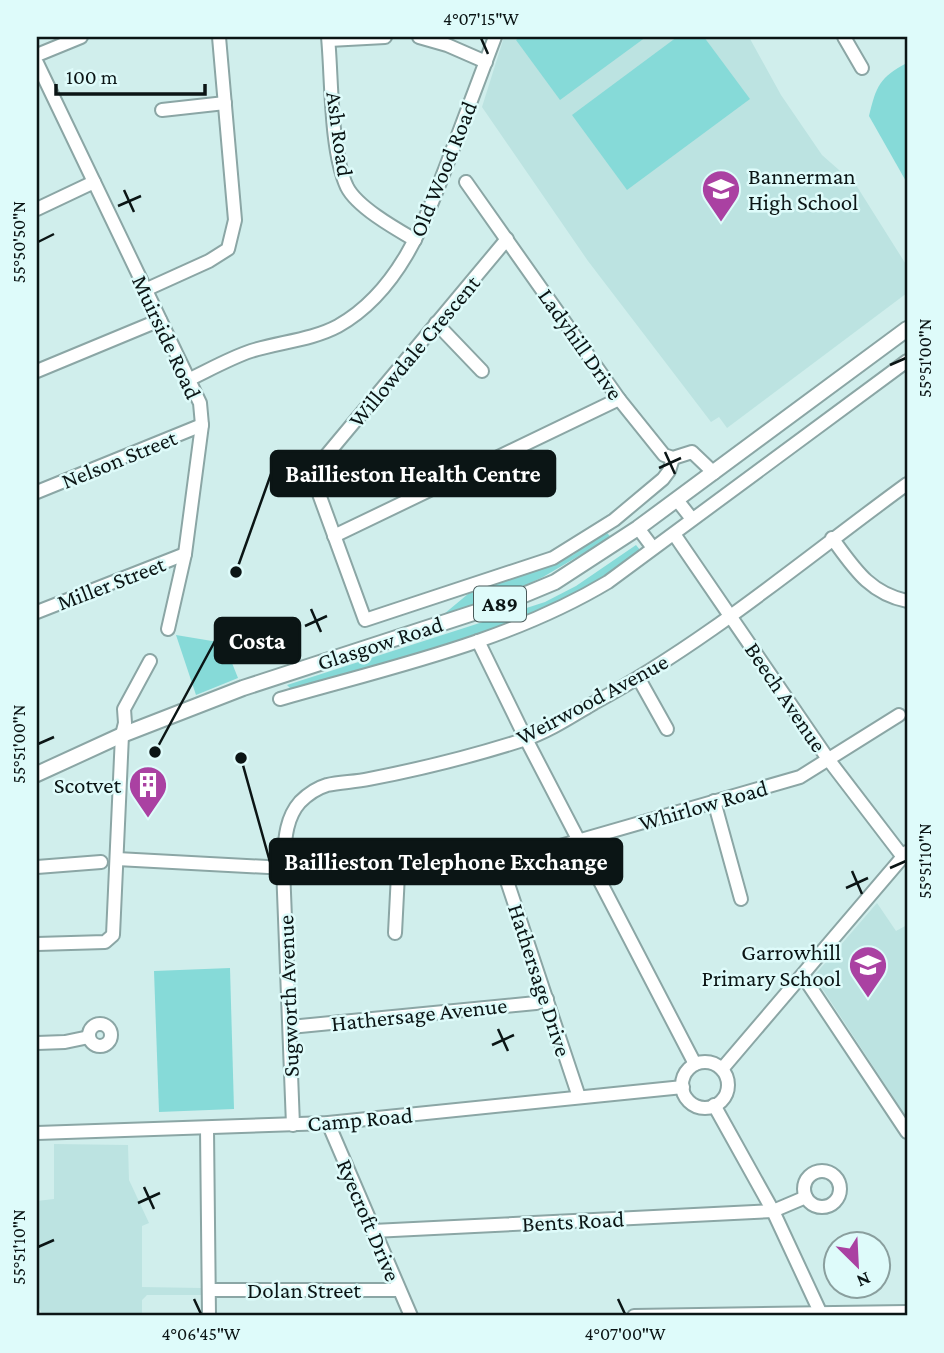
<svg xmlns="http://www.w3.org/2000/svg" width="944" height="1353" font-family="'Crimson Pro',serif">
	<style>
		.built { fill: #bce3e1 }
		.green { fill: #86dad8 }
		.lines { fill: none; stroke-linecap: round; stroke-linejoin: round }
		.minor-casing { stroke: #8ba6a5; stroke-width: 16 }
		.major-casing { stroke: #8ba6a5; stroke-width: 18 }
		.minor { stroke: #fff; stroke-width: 12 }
		.major { stroke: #fff; stroke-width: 14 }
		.ticks { fill: none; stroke: #0b1515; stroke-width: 2.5 }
		.labels { text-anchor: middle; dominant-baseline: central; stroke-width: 5; stroke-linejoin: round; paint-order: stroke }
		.shield { fill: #defbfa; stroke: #4a5a5a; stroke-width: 2 }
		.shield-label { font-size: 21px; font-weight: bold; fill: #0b1515 }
		.street-label { font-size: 23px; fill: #0b1515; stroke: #defbfa }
		.poi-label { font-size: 23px; fill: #0b1515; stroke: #defbfa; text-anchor: end }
		.leader { fill: none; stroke: #0b1515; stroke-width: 2.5 }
		.callout-dot { fill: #0b1515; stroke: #defbfa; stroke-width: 2.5 }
		.callout { fill: #0b1515; stroke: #0b1515; stroke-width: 2.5 }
		.callout-label { font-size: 24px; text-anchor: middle; font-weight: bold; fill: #fff }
		.neatline { fill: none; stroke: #0b1515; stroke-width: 2.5 }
		.ticks-label { font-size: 18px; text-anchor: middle; fill: #0b1515 }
	</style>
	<rect width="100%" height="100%" fill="#d0eeec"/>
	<g class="built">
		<polygon points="504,37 749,37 781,95 822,155 856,185 907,266 907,293 727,428 719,417 711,422 588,261 482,107"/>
		<polygon points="877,903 896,931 907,925 907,1118 814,976"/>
		<polygon points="54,1144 128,1145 129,1180 149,1223 142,1226 142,1287 201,1288 201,1295 147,1295 142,1300 142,1316 43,1316 37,1303 37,1201 54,1199"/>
	</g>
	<g class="green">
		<polygon points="520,37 646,37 560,100 516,40"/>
		<polygon points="677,37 704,37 750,99 627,190 572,115"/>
		<path d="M907 63V183L869 116C876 86 880 77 907 63Z"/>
		<polygon points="605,531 611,537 543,577 509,593 444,614 468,594 554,564 573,555"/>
		<polygon points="636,545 641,551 577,594 541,614 295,693 287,685 545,602 576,586"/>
		<polygon points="176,635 224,643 238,678 196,695"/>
		<polygon points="230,968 234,1109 159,1112 154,971"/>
	</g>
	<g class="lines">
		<g class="minor-casing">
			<g id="minor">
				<path d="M328 37C332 78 330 151 347 187 357 207 396 229 415 240"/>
				<polyline points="419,37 447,45 486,62"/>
				<polyline points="844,37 862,68"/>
				<polyline points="329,40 385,37"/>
				<polyline points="37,55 81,37"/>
				<polyline points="37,63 200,403 202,425 185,554 168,629"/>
				<polyline points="162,110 225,103"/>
				<polyline points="466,182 619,399 664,455 673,458 692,452 714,473"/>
				<polyline points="37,209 94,182"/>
				<polyline points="507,239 315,469 315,483 365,620 553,558 614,520 663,479 669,471 673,458"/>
				<polyline points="145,290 209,261 228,249 235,220 219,37"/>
				<polyline points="436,323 482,371"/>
				<polyline points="37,371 160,320"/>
				<path d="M188 380C209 370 230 358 251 351 279 342 312 340 338 326 402 290 427 216 452 151 466 113 481 75 495 37"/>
				<polyline points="37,492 202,425"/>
				<polyline points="677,500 692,519"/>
				<polyline points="638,528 653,548"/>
				<polyline points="674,534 828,759 903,857"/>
				<polyline points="334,536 619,399"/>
				<path d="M832 538C854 568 869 593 907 601"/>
				<polyline points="37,612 185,554"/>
				<polyline points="478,641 526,739 695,1064"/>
				<polyline points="639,679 667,729"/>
				<path d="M280 699C391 667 508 642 608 582L907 361"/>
				<polyline points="714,801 741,899"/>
				<path d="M117 859 398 874C435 875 465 871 501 863L800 777 899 715"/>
				<polyline points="501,863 579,1097"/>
				<polyline points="37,867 101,862"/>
				<polyline points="395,933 398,874"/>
				<polyline points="37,944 105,942 113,935 122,735 125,723 124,709 150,661"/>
				<polyline points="803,976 907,1132"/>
				<circle cx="100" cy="1035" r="11"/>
				<polyline points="290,1027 536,1003 547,999"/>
				<polyline points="37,1043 65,1042 89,1037"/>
				<circle cx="705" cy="1085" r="23"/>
				<polyline points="722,1069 907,852"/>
				<polyline points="714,1105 773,1211 821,1314"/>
				<polyline points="328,1123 411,1316"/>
				<path d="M293 1125 283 867C285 845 284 820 300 802 307 795 317 788 327 785 340 782 355 782 369 779 421 769 473 756 523 740 548 732 572 716 594 703 707 642 804 559 907 484"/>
				<polyline points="207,1129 209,1316"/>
				<polyline points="37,1133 328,1123 683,1087"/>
				<circle cx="822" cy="1189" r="18"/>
				<polyline points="373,1231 773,1211 806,1197"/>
				<polyline points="209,1290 399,1290"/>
				<polyline points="634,1316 907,1312"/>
			</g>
		</g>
		<g class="major-casing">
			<polyline id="major" points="37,774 122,735 243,688 507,602 555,582 638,528 907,329"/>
		</g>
		<use href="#minor" class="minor"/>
		<use href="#major" class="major"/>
	</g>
	<path class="ticks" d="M481 38 488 54M124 190 134 212M118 206 141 196M38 242 54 234M890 365 906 358M665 452 675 474M659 468 681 458M311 609 321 632M305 626 327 616M38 744 54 737M890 868 906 861M852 871 862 894M846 888 868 878M498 1029 508 1051M492 1045 514 1035M144 1187 154 1209M138 1203 160 1193M38 1247 54 1240M194 1299 201 1314M618 1299 625 1314"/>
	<defs>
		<g id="school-pin" transform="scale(2.0125)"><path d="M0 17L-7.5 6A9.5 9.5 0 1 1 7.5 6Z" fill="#aa41a2" stroke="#defbfa"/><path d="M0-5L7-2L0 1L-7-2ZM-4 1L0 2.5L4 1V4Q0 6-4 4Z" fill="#fff"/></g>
		<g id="building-pin" transform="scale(2.0125)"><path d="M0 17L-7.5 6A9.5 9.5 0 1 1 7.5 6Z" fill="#aa41a2" stroke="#defbfa"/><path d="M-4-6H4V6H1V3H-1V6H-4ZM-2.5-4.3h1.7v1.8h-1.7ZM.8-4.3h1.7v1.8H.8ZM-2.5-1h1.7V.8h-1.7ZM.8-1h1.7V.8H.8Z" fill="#fff"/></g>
	</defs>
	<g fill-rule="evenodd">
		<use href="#school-pin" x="721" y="189"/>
		<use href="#building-pin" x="148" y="785"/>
		<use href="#school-pin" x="868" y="965"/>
	</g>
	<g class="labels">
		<rect class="shield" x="474" y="586.5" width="52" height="35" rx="5"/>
		<g class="shield-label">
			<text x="500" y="604">A89</text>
		</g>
		<g class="street-label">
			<text transform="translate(340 134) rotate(82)">Ash Road</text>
			<text transform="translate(443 169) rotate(-68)">Old Wood Road</text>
			<text transform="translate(167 337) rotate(65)">Muirside Road</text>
			<text transform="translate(581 344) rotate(55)">Ladyhill Drive</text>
			<text transform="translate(414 351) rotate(-50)">Willowdale Crescent</text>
			<text transform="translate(119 459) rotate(-22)">Nelson Street</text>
			<text transform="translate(111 583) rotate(-21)">Miller Street</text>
			<text transform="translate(380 643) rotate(-18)">Glasgow Road</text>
			<text transform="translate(786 697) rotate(56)">Beech Avenue</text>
			<text transform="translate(592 699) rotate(-28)">Weirwood Avenue</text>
			<text transform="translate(703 805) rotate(-16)">Whirlow Road</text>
			<text transform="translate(540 980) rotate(72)">Hathersage Drive</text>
			<text transform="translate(288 996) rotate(-92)">Sugworth Avenue</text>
			<text transform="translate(419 1014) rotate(-6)">Hathersage Avenue</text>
			<text transform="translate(360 1119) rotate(-5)">Camp Road</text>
			<text transform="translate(369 1220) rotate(67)">Ryecroft Drive</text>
			<text transform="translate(573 1221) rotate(-3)">Bents Road</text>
			<text x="304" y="1290">Dolan Street</text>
		</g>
		<g class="poi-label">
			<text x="748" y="176" text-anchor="start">Bannerman<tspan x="748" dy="26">High School</tspan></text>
			<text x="121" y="785">Scotvet</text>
			<text x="841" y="952">Garrowhill<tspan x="841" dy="26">Primary School</tspan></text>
		</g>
	</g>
	<path class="leader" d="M236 572L271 474M155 752L215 641M241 758L270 862"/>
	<g class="callout-dot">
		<circle cx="236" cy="572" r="7"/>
		<circle cx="155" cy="752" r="7"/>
		<circle cx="241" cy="758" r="7"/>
	</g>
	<g class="callout">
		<rect x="271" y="451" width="284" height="45" rx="7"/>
		<rect x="215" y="618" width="85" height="45" rx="7"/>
		<rect x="270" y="839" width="352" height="45" rx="7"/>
	</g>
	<g class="callout-label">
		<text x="413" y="482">Baillieston Health Centre</text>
		<text x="257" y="649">Costa</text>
		<text x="446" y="870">Baillieston Telephone Exchange</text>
	</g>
	<rect width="944" height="1353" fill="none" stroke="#defbfa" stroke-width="77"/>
	<g transform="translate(857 1265) rotate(156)"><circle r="33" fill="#defbfa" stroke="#8a9f9e" stroke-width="2"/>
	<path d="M0-5L12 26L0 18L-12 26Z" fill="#aa41a2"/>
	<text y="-10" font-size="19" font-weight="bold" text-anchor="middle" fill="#0b1515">N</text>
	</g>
	<path d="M56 84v10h149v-10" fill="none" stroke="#0b1515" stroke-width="3.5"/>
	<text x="66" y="84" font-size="21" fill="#0b1515" stroke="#defbfa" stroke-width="5" paint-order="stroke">100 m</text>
	<rect x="38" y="38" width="868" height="1276" class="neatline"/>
	<g class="ticks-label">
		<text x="481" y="25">4°07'15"W</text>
		<text transform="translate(19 242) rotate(-90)" y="6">55°50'50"N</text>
		<text transform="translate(925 358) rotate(-90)" y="6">55°51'00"N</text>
		<text transform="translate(19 744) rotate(-90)" y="6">55°51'00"N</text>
		<text transform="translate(925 861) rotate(-90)" y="6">55°51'10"N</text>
		<text transform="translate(19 1247) rotate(-90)" y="6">55°51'10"N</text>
		<text x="201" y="1340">4°06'45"W</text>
		<text x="625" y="1340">4°07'00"W</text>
	</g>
</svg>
